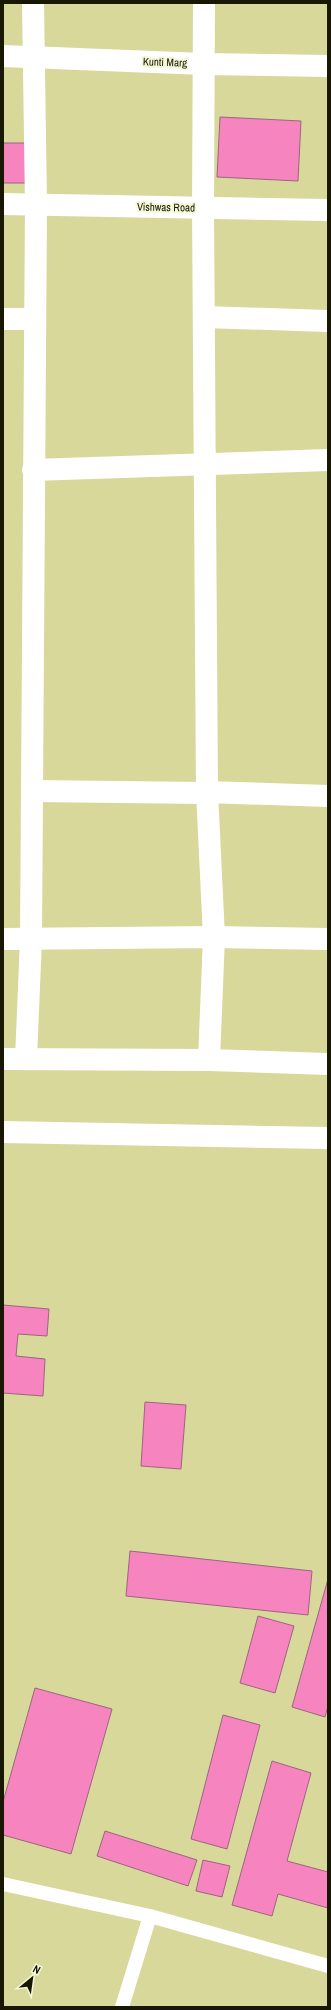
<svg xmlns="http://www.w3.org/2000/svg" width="331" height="2010" font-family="'Archivo Narrow',sans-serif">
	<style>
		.building { fill: #f584bf; stroke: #9c6580 }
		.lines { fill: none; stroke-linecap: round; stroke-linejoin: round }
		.lane { stroke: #fff; stroke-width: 14 }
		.street { stroke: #fff; stroke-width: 22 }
		.labels { text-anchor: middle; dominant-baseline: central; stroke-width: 4; stroke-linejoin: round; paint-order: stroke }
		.street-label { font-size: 11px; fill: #181701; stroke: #f6f7d8 }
	</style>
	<rect width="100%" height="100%" fill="#d7d89a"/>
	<g class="building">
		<polygon points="220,117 301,121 298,181 217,177"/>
		<rect x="3" y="143" width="26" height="40"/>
		<polygon points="3,1305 49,1309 47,1336 18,1334 16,1356 45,1359 43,1396 3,1393 3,1396"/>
		<polygon points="145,1402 186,1405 181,1469 141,1466"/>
		<polygon points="130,1551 312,1571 308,1615 126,1596"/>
		<polygon points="328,1579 328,1706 325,1717 292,1707"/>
		<polygon points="258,1616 294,1626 275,1693 240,1683"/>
		<polygon points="35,1688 112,1709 71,1854 3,1835 3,1802"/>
		<polygon points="223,1715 260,1725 227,1849 191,1839"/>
		<polygon points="272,1761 311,1773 287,1861 328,1872 328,1908 278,1894 272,1916 232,1905"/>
		<polygon points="105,1831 197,1860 188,1886 97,1856"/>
		<polygon points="203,1860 230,1866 222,1897 196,1891"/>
	</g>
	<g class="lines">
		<g class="lane">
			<polyline points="3,1884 150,1916 328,1966"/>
			<polyline points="122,2007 150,1916"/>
		</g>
		<g class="street">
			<polyline points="204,3 203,208 207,792 214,937 209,1060"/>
			<polyline points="3,56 204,64 328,66"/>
			<polyline points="3,204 328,210"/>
			<polyline points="204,317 328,321"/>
			<polyline points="3,319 35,319"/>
			<polyline points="33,470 328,460"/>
			<polyline points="32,791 206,793 207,792 328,796"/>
			<polyline points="3,939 214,937 328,939"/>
			<polyline points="3,1059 209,1060 328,1064"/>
			<polyline points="26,1059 31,939 36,205 33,3"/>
			<polyline points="3,1132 328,1138"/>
		</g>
	</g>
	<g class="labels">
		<g class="street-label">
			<text transform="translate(165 62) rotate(2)">Kunti Marg</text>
			<text transform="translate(166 207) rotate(1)">Vishwas Road</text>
		</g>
	</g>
	<rect width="331" height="2010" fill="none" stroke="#181701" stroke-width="8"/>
	<g transform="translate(32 1978) rotate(29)" stroke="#f6f7d8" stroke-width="3" paint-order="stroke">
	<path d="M0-3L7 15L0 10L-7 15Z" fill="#181701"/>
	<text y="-6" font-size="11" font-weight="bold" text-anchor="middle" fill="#181701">N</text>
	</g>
</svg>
